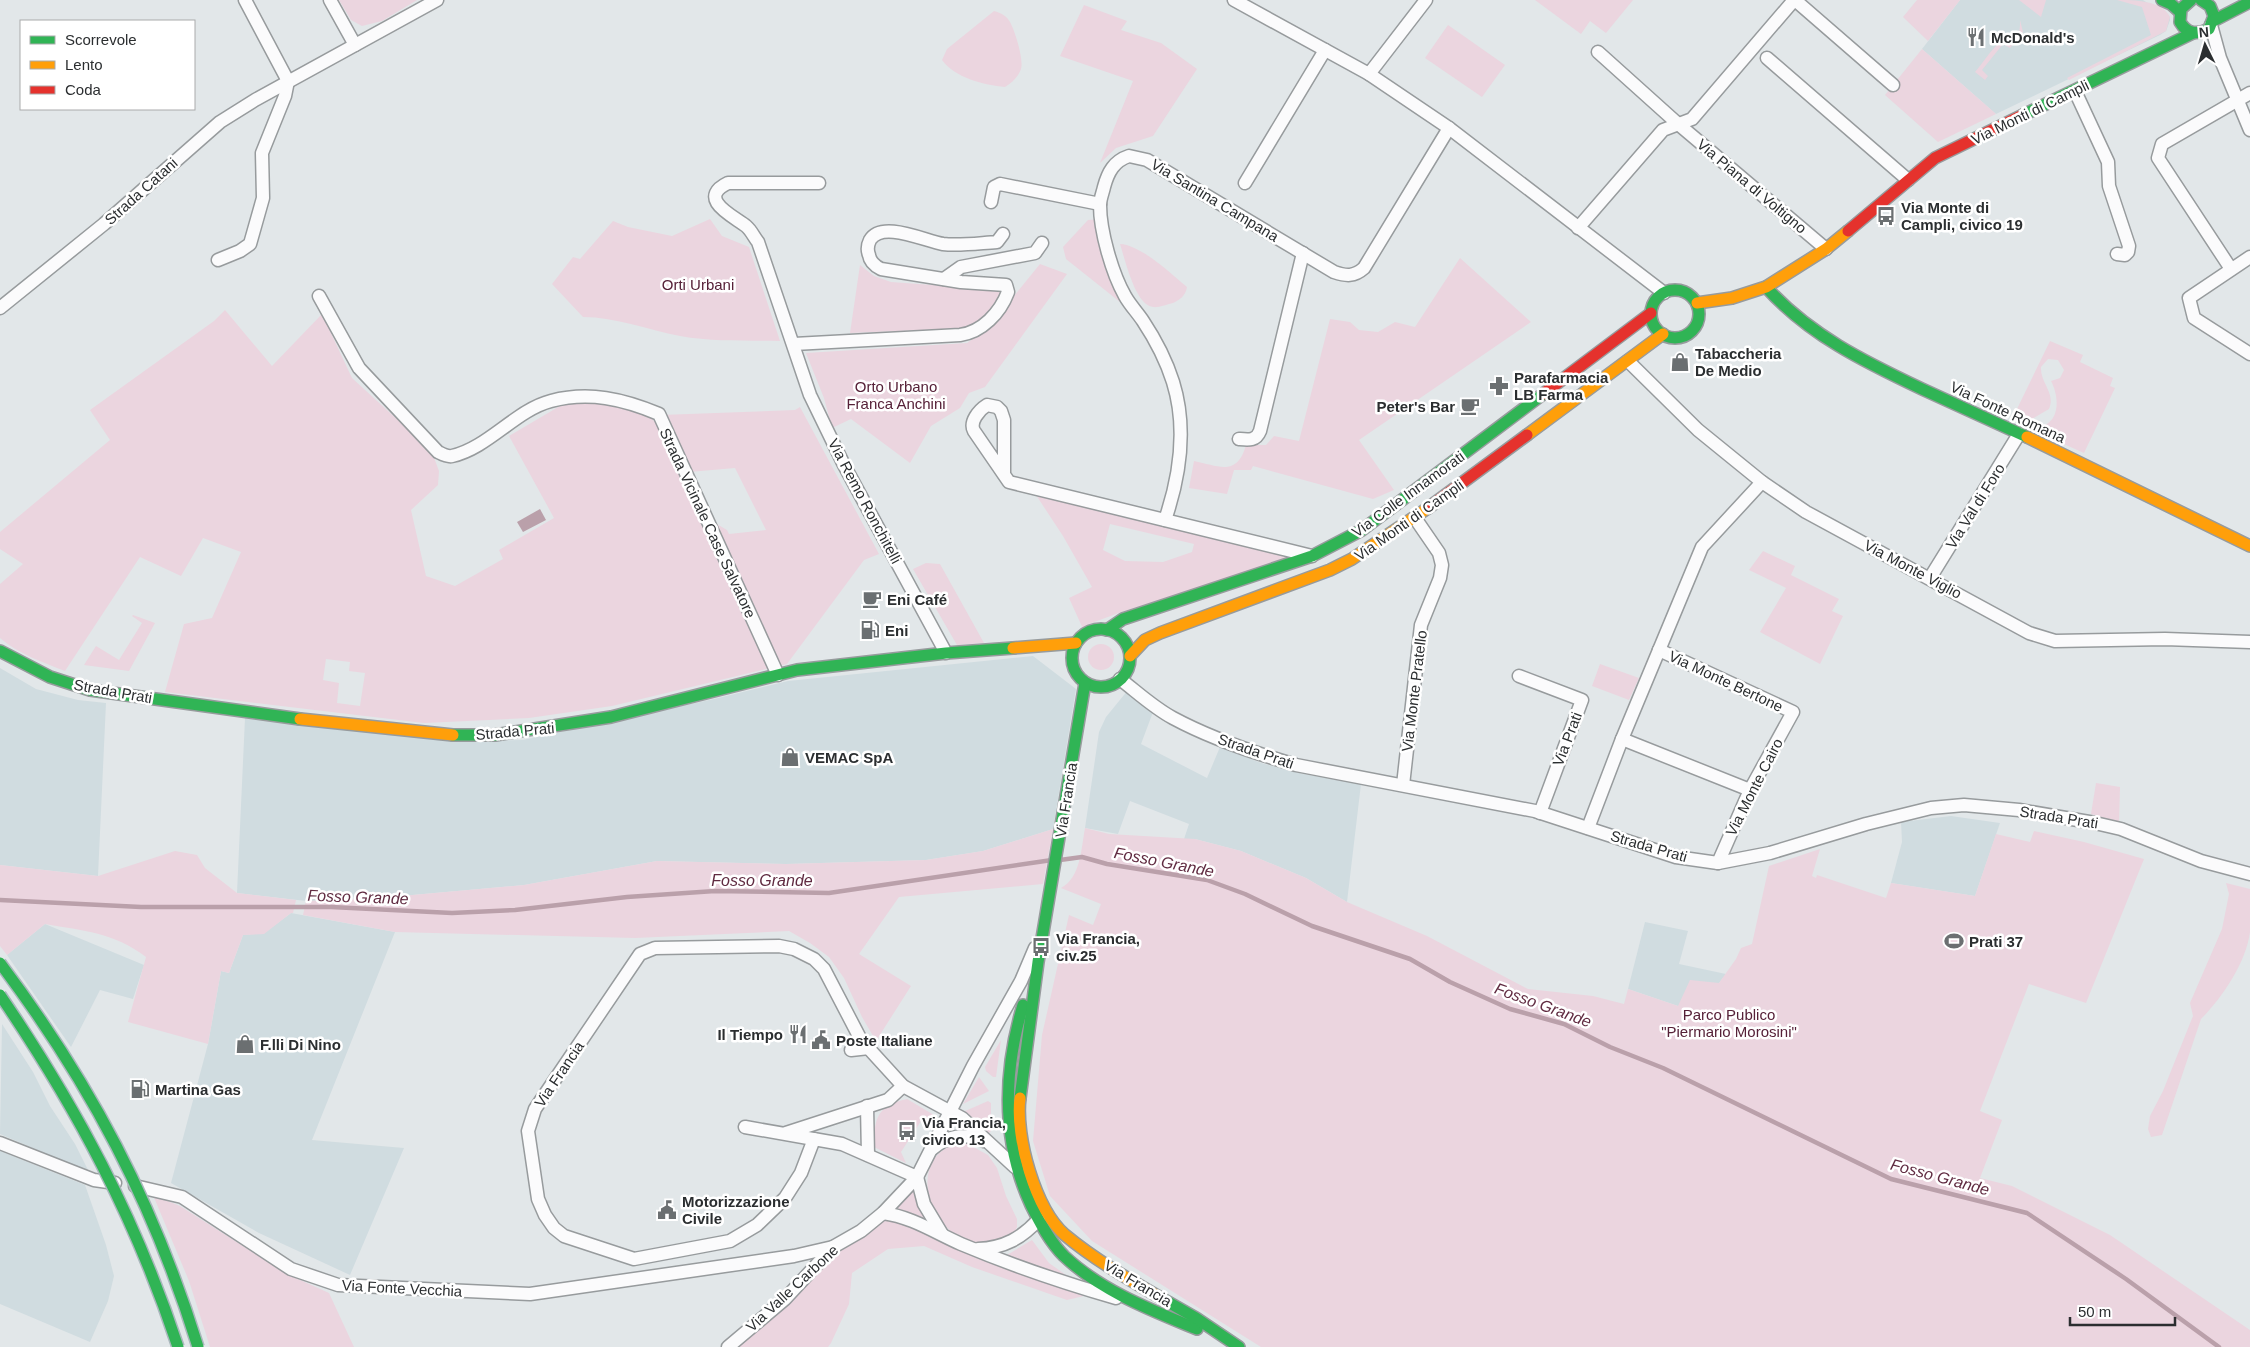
<svg xmlns="http://www.w3.org/2000/svg" width="2250" height="1347" font-family="Helvetica,sans-serif">
	<style>
		.built { fill: #d0dce0 }
		.green { fill: #ebd5df; fill-rule: evenodd }
		.water { fill: #baa0aa }
		.lines { fill: none; stroke-linecap: round; stroke-linejoin: round }
		.stream { stroke: #baa0aa; stroke-width: 4.5 }
		.street-casing { stroke: #979b9d; stroke-width: 15 }
		.fast-casing { stroke: #979b9d; stroke-width: 14 }
		.slow-casing { stroke: #979b9d; stroke-width: 14 }
		.jam-casing { stroke: #979b9d; stroke-width: 14 }
		.street { stroke: #fbfbfc; stroke-width: 12 }
		.fast { stroke: #30b455; stroke-width: 11 }
		.slow { stroke: #ff9f0a; stroke-width: 11 }
		.jam { stroke: #e5322d; stroke-width: 11 }
		.fast-bridge-casing { stroke: #a9b7bc; stroke-width: 14; stroke-linecap: butt }
		.fast-bridge { stroke: #30b455; stroke-width: 11 }
		.labels { text-anchor: middle; dominant-baseline: central; stroke-width: 5; stroke-linejoin: round; paint-order: stroke }
		.poi-label { font-size: 15px; font-weight: bold; fill: #2b2e30; stroke: #fff; text-anchor: start }
		.street-label { font-size: 15px; fill: #2b2e30; stroke: #fff }
		.park-label { font-size: 15px; fill: #562138; stroke: #fff }
		.water-label { font-size: 16px; font-style: italic; fill: #602b41; stroke: #fff }
	</style>
	<rect width="100%" height="100%" fill="#e2e7e9"/>
	<g class="built">
		<polygon points="1960,0 2143,0 2170,17 2170,20 2166,31 2160,35 1996,114 1922,49"/>
		<polygon points="1033,656 1076,689 1053,829 983,851 926,860 786,864 657,861 524,885 379,898 306,901 237,893 245,718 456,741 523,740 714,699 788,681"/>
		<polygon points="0,668 36,689 78,700 106,703 98,876 0,865"/>
		<polygon points="1128,690 1153,712 1141,744 1207,778 1220,747 1261,763 1303,774 1361,784 1347,902 1306,878 1241,851 1195,839 1184,839 1189,824 1130,801 1118,834 1085,828 1099,732 1106,717"/>
		<polygon points="1951,816 2000,823 1975,896 1891,883 1902,842 1901,822"/>
		<polygon points="291,913 395,932 312,1140 404,1148 350,1275 259,1233 171,1183 208,1044 221,971 229,973 243,935 264,933"/>
		<polygon points="1645,922 1688,931 1679,964 1726,974 1719,983 1678,1006 1628,989"/>
		<polygon points="45,924 144,965 133,999 100,990 71,1047 7,955"/>
		<polygon points="2,1024 33,1072 50,1106 75,1144 89,1172 0,1134"/>
		<polygon points="0,1151 85,1185 106,1245 114,1276 108,1301 90,1342 0,1304"/>
	</g>
	<g class="green">
		<polygon points="339,0 417,0 382,21 362,26 351,20"/>
		<polygon points="1535,0 1633,0 1606,33 1590,21 1581,34"/>
		<polygon points="1917,0 1960,0 1928,41 1903,17"/>
		<polygon points="2019,0 2046,0 2041,17"/>
		<path d="M2117 0C2134 0 2162 0 2170 17L2166 31 2069 80 2067 78 2151 35 2142 7Z"/>
		<polygon points="1084,5 1127,21 1121,30 1161,43 1197,69 1153,136 1116,148 1100,163 1133,81 1060,56"/>
		<path d="M994 11C1001 13 1007 16 1010 22 1015 31 1024 60 1021 69 1018 77 1013 82 1005 87 984 85 955 78 942 60L947 49Z"/>
		<path d="M2020 20 2023 32 2010 48 2003 44 1982 70 1988 76 1985 80 1975 72C1982 64 1988 54 1996 46 2007 35 2021 46 2020 20Z"/>
		<polygon points="1448,25 1505,65 1482,97 1425,58"/>
		<polygon points="1922,49 1996,114 1938,142 1885,95"/>
		<path d="M710 219 722 236 749 247 780 341C747 340 713 342 680 336 648 330 616 317 583 317L552 284 573 257 580 259 613 221 628 227 672 236Z"/>
		<polygon points="1100,219 1123,296 1120,302 1066,259 1063,247 1088,220"/>
		<path d="M1120 244C1141 245 1170 273 1187 287 1186 295 1180 300 1173 303 1168 304 1158 308 1153 307 1135 305 1125 259 1120 244Z"/>
		<path d="M1460 258 1531 322 1359 440 1394 490 1373 499 1253 466 1251 470H1234L1227 494 1189 488 1194 461C1219 466 1237 477 1246 445H1266L1274 436 1299 441 1330 319 1350 322 1359 330 1378 332 1395 322 1415 327Z"/>
		<polygon points="1040,264 1067,274 985,387 969,393 960,408 931,426 910,463 851,419 832,428 824,398 806,353 967,343 988,328"/>
		<path d="M860 265 874 276 891 282 1001 290C996 307 986 318 970 328L850 333Z"/>
		<path d="M225 310 272 366 322 314 352 378 412 433 433 455 439 471 438 485 411 510 426 576 455 586 503 559 499 550 554 518 509 436 565 403H599L629 407 650 417 661 428 700 514 727 530 729 534 766 530 735 468 689 472 661 415 795 410 800 407 879 554 864 560 787 664 612 706 529 718 424 723 165 692 184 624 212 618 241 552 203 538 181 576 140 557 65 671C42 662 19 654 0 638V584L23 564 0 549V532L110 440 90 410 214 321ZM326 659 350 662 349 671 365 673 360 706 337 703 339 683 323 680Z"/>
		<path d="M2050 341 2083 355 2080 362 2113 378 2110 386 2115 388 2084 453 2048 437 2052 429 2045 425C2061 417 2058 394 2051 381L2060 378 2064 370 2058 360 2048 359 2041 367C2040 383 2056 393 2049 409L2032 419 2016 411Z"/>
		<path d="M1036 495 1290 554 1292 559 1124 611 1089 624 1084 631 1069 598 1092 587 1063 536ZM1110 524 1194 544 1192 552 1163 562 1125 561 1103 550Z"/>
		<polygon points="1763,551 1795,566 1791,575 1839,599 1832,611 1843,616 1820,664 1760,632 1786,588 1749,570"/>
		<polygon points="926,563 940,564 984,643 957,645 913,569"/>
		<polygon points="133,615 155,623 129,671 84,665 96,646 119,660 142,623 132,616"/>
		<circle cx="1101" cy="657" r="13"/>
		<polygon points="1600,664 1639,678 1629,700 1592,686"/>
		<polygon points="2096,783 2120,787 2119,823 2091,814"/>
		<path d="M1085 828 1109 834 1195 839 1241 851 1306 878 1347 902 1427 936 1528 989 1593 996 1624 1004 1628 989 1678 1006 1690 980 1719 983 1736 959 1741 948 1752 944 1769 866 1820 849 1812 876 1816 878 1817 875 1886 898 1891 883 1975 896 1996 834 2030 842 2034 831 2084 842 2144 859 2086 1003 2029 984 1980 1111 2002 1120 1980 1178 2012 1186 2110 1235 2250 1330V1347H1261L1092 1241 1050 1196 1033 1141 1042 1035 1069 915 1093 925 1101 904 1061 888C1081 877 1081 849 1085 828Z"/>
		<polygon points="1053,829 1043,884 899,897 859,954 911,986 876,1041 862,1017 844,978 829,957 810,943 789,931 635,938 395,932 303,915 306,901 379,898 524,885 657,861 786,864 926,860 983,851"/>
		<path d="M175 851 197 855 205 868 237 893 296 900 293 913H291L264 934 243 935 229 973 221 971 208 1044 128 1022 146 957C113 932 84 931 45 924L7 955 0 946V865L98 876Z"/>
		<path d="M2226 883 2250 889C2250 903 2250 919 2250 932 2246 963 2222 998 2201 1019L2162 1135 2151 1137 2148 1129 2150 1116 2163 1091 2193 1016 2190 1003 2222 929 2229 894Z"/>
		<polygon points="1001,1040 996,1077 993,1077 986,1071 985,1067"/>
		<polygon points="979,1077 989,1091 963,1104"/>
		<path d="M907 1099 934 1115 932 1119 923 1118 901 1152 906 1163 874 1147C874 1119 877 1105 907 1099Z"/>
		<polygon points="988,1101 991,1103 991,1131 989,1133 963,1112"/>
		<path d="M964 1142 988 1155 997 1168 1006 1196 1017 1219V1227L1012 1237C1002 1239 989 1244 978 1243 926 1237 903 1151 964 1142Z"/>
		<polygon points="913,1189 917,1193 929,1221 896,1209"/>
		<polygon points="153,1195 180,1206 287,1274 329,1293 354,1347 210,1347 189,1281"/>
		<polygon points="883,1213 993,1262 1084,1296 1067,1300 972,1267 924,1246 888,1249 852,1273 849,1304 831,1343 828,1347 736,1347 836,1252"/>
		<polygon points="1032,1240 1049,1263 1073,1280 1007,1255"/>
	</g>
	<polygon class="water" points="540,509 546,520 523,532 517,522"/>
	<g class="lines">
		<g class="stream">
			<polyline points="1060,860 1082,857 1107,864 1207,880 1245,894 1312,926 1410,959 1450,982 1510,1009 1564,1024 1610,1047 1663,1068 1891,1179 2027,1213 2126,1279 2219,1347"/>
			<polyline points="0,900 141,907 331,907 452,913 515,910 627,897 715,891 829,893 1052,860"/>
		</g>
		<g class="street-casing">
			<g id="street">
				<polyline points="330,0 355,45"/>
				<polyline points="1234,0 1369,74 1449,128 1664,293"/>
				<polyline points="1795,0 1893,85"/>
				<polyline points="2211,25 2220,58 2250,130"/>
				<polyline points="1598,52 1677,123 1826,249"/>
				<polyline points="1767,58 1908,180"/>
				<polyline points="1369,74 1426,0"/>
				<polyline points="2075,91 2108,162 2109,186 2129,246 2128,252 2125,255 2117,254"/>
				<path d="M819 183H728C695 199 735 217 746 226 751 230 754 237 758 242L810 395 844 465 946 653"/>
				<polyline points="1245,183 1325,50"/>
				<polyline points="991,202 994,187 1000,184 1100,204"/>
				<polyline points="1578,228 1663,130 1692,119 1794,0"/>
				<polyline points="2250,257 2189,298 2194,318 2250,354"/>
				<polyline points="218,260 240,251 250,244 263,198 262,153 285,96 288,81 245,0"/>
				<polyline points="2231,269 2158,158 2162,144 2250,93"/>
				<polyline points="944,279 961,267 1035,253 1042,243"/>
				<path d="M319 296 359 368 438 452C442 454 447 457 452 456 488 448 516 410 551 401 589 391 623 399 659 414L778 675"/>
				<polyline points="0,308 104,224 220,122 255,100 437,0"/>
				<path d="M794 344 960 335C982 332 1000 313 1008 292L1006 285 961 282 881 269C875 266 870 262 869 255 867 250 868 244 870 240 882 220 925 241 943 244 960 246 980 243 997 242L1003 234"/>
				<polyline points="1628,361 1698,430 1762,482 1806,512 2029,633 2055,641 2165,639 2250,642"/>
				<path d="M1239 439C1249 440 1256 441 1260 431L1303 253"/>
				<path d="M1004 475V420L1001 411 997 407 987 405C979 410 969 422 974 431L1009 482 1312 556"/>
				<path d="M1165 520C1180 476 1187 427 1173 382 1166 360 1155 339 1143 321 1137 312 1130 305 1125 296 1112 273 1100 231 1100 205 1100 199 1103 192 1104 187 1108 172 1114 161 1129 156L1147 160 1334 272C1346 276 1354 277 1364 268L1449 128"/>
				<polyline points="1930,578 2019,434"/>
				<polyline points="1659,650 1793,712 1750,790 1718,863"/>
				<polyline points="1519,676 1582,700 1540,813"/>
				<path d="M1120 679C1137 692 1154 708 1173 718 1212 739 1254 753 1296 765L1535 811 1676 857 1718 863 1770 853 1866 824 1931 808 1964 805 2019 810 2095 823 2121 829 2201 861 2250 874"/>
				<polyline points="1622,739 1750,790"/>
				<polyline points="1403,785 1421,625 1440,578 1442,565 1439,553 1415,518"/>
				<polyline points="1588,828 1622,739 1702,547 1762,482"/>
				<polyline points="851,1050 869,1048"/>
				<polyline points="867,1106 868,1155"/>
				<polyline points="745,1127 842,1144 917,1177"/>
				<polyline points="786,1133 888,1100 903,1086"/>
				<polyline points="814,1139 801,1173 785,1198 757,1225 730,1241 634,1259 564,1236 554,1228 545,1215 538,1199 528,1131 535,1109 640,954 655,948 779,946 794,949 814,959 824,969 861,1040 903,1086 962,1118 1015,1167"/>
				<polyline points="0,1143 94,1180 115,1183"/>
				<path d="M932 1149C948 1135 964 1133 984 1141"/>
				<polyline points="917,1177 924,1204 942,1234"/>
				<polyline points="135,1186 182,1197 291,1269 338,1285 530,1294 794,1256 833,1247"/>
				<path d="M883 1213C912 1217 934 1232 961 1244 1011 1265 1064 1283 1116 1298"/>
				<path d="M978 1249C1004 1248 1022 1238 1039 1219"/>
				<polyline points="728,1347 785,1299 833,1247 861,1231 883,1213 917,1177 973,1066 1021,981 1035,948"/>
			</g>
		</g>
		<g class="fast-casing">
			<g id="fast">
				<polyline points="2162,0 2171,4 2180,12"/>
				<path d="M2191 0 2181 9 2180 22C2187 34 2197 35 2209 29L2214 16 2210 6 2201 0"/>
				<polyline points="2213,21 2250,2"/>
				<polyline points="2023,115 2193,33"/>
				<path d="M1766 287C1809 335 1865 362 1922 389 1957 405 1992 421 2027 437"/>
				<circle cx="1675" cy="314" r="24"/>
				<circle cx="1101" cy="658" r="29"/>
				<polyline points="1107,630 1123,619 1312,556 1362,530 1543,394"/>
				<polyline points="0,651 50,677 90,690 300,719"/>
				<polyline points="453,735 495,735 611,717 797,670 946,653 1013,648"/>
				<path d="M1023 1005C1003 1073 1001 1140 1031 1205 1040 1223 1050 1242 1064 1256 1101 1291 1151 1310 1197 1329"/>
				<polyline points="1020,1098 1038,962 1085,683"/>
				<polyline points="1161,1298 1196,1318 1239,1347"/>
			</g>
		</g>
		<g class="slow-casing">
			<g id="slow">
				<polyline points="1697,303 1732,298 1766,287 1826,249 1848,231"/>
				<polyline points="1527,435 1663,334"/>
				<polyline points="2027,437 2250,546"/>
				<polyline points="1013,648 1076,643"/>
				<polyline points="1130,656 1145,640 1160,633 1330,570 1352,559 1428,508"/>
				<polyline points="300,719 453,735"/>
				<path d="M1020 1098C1015 1136 1035 1209 1065 1235 1094 1259 1128 1279 1161 1298"/>
			</g>
		</g>
		<g class="jam-casing">
			<g id="jam">
				<polyline points="1848,231 1935,158 2023,115"/>
				<polyline points="1543,394 1651,313"/>
				<polyline points="1428,508 1527,435"/>
			</g>
		</g>
		<use href="#street" class="street"/>
		<use href="#fast" class="fast"/>
		<use href="#slow" class="slow"/>
		<use href="#jam" class="jam"/>
		<g class="fast-bridge-casing">
			<g id="fast-bridge">
				<path d="M0 963C91 1084 153 1202 198 1347"/>
				<path d="M0 995C77 1108 135 1217 178 1347"/>
			</g>
		</g>
		<use href="#fast-bridge" class="fast-bridge"/>
	</g>
	<defs>
		<g id="restaurant-bare" transform="scale(1.5)"><path d="M-5-6h1v4h1v-4h1v4h1v-4h1v5L-1.5 .5V6h-2V.5L-5-1ZM5-6V6H3V1.5H1.5Q1.5-4 5-6Z" fill="#6b6f71" stroke="#fff" stroke-width="2.5" paint-order="stroke"/></g>
		<g id="bus-bare" transform="scale(1.5)"><path d="M-5-6H5V4H4V6H2V4H-2V6H-4V4H-5ZM-3.5-4V0h7V-4ZM-3.5 1.2v1.5H-2V1.2ZM2 1.2v1.5H3.5V1.2Z" fill="#6b6f71" stroke="#fff" stroke-width="2.5" paint-order="stroke"/></g>
		<g id="shop-bare" transform="scale(1.5)"><path d="M-5-2.5h2.3a2.7 3.5 0 0 1 5.4 0H5L5.5 6h-11ZM-1.5-2.5h3a1.5 2.3 0 0 0-3 0Z" fill="#6b6f71" stroke="#fff" stroke-width="2.5" paint-order="stroke"/></g>
		<g id="pharmacy-bare" transform="scale(1.5)"><path d="M-2-6h4v4h4v4h-4v4h-4v-4h-4v-4h4Z" fill="#6b6f71" stroke="#fff" stroke-width="2.5" paint-order="stroke"/></g>
		<g id="cafe-bare" transform="scale(1.5)"><path d="M-5.5-4.5H6V0H3Q3 3.5 0 3.5H-2.5Q-5.5 3.5-5.5 0ZM3-3.2v2h1.7v-2ZM-6 4.5H4V6H-6Z" fill="#6b6f71" stroke="#fff" stroke-width="2.5" paint-order="stroke"/></g>
		<g id="fuel-bare" transform="scale(1.5)"><path d="M-5.5-6h7V0h2V4h1.3V-2.5L3-4.5l.8-.8L6-3V5H2.5V1h-1V6h-7ZM-4.2-4.7v3.2H.2V-4.7Z" fill="#6b6f71" stroke="#fff" stroke-width="2.5" paint-order="stroke"/></g>
		<g id="stadium-bare" transform="scale(1.5)"><path d="M0-5a6.5 5 0 1 0 0 10a6.5 5 0 1 0 0-10ZM-3.5-1.8h7v3.6h-7Z" fill="#6b6f71" stroke="#fff" stroke-width="2.5" paint-order="stroke"/></g>
		<g id="civic-bare" transform="scale(1.5)"><path d="M-.6-6.5H3V-4.5H.6V-3L4-1V1h2V6H-6V1h2V-1L-.6-3ZM-1.2 2.5V6h2.4V2.5Z" fill="#6b6f71" stroke="#fff" stroke-width="2.5" paint-order="stroke"/></g>
	</defs>
	<g fill-rule="evenodd">
		<use href="#restaurant-bare" x="1976" y="37"/>
		<use href="#bus-bare" x="1886" y="216"/>
		<use href="#shop-bare" x="1680" y="362"/>
		<use href="#pharmacy-bare" x="1499" y="386"/>
		<use href="#cafe-bare" x="1470" y="406"/>
		<use href="#cafe-bare" x="872" y="599"/>
		<use href="#fuel-bare" x="870" y="630"/>
		<use href="#shop-bare" x="790" y="757"/>
		<use href="#stadium-bare" x="1954" y="941"/>
		<use href="#bus-bare" x="1041" y="947"/>
		<use href="#restaurant-bare" x="798" y="1034"/>
		<use href="#civic-bare" x="821" y="1040"/>
		<use href="#shop-bare" x="245" y="1044"/>
		<use href="#fuel-bare" x="140" y="1089"/>
		<use href="#bus-bare" x="907" y="1131"/>
		<use href="#civic-bare" x="667" y="1210"/>
	</g>
	<g class="labels">
		<g class="poi-label">
			<text x="1991" y="37">McDonald's</text>
			<text x="1901" y="207">Via Monte di<tspan x="1901" dy="17">Campli, civico 19</tspan></text>
			<text x="1695" y="353">Tabaccheria<tspan x="1695" dy="17">De Medio</tspan></text>
			<text x="1514" y="377">Parafarmacia<tspan x="1514" dy="17">LB Farma</tspan></text>
			<text x="1455" y="406" text-anchor="end">Peter's Bar</text>
			<text x="887" y="599">Eni Café</text>
			<text x="885" y="630">Eni</text>
			<text x="805" y="757">VEMAC SpA</text>
			<text x="1056" y="938">Via Francia,<tspan x="1056" dy="17">civ.25</tspan></text>
			<text x="1969" y="941">Prati 37</text>
			<text x="783" y="1034" text-anchor="end">Il Tiempo</text>
			<text x="836" y="1040">Poste Italiane</text>
			<text x="260" y="1044">F.lli Di Nino</text>
			<text x="155" y="1089">Martina Gas</text>
			<text x="922" y="1122">Via Francia,<tspan x="922" dy="17">civico 13</tspan></text>
			<text x="682" y="1201">Motorizzazione<tspan x="682" dy="17">Civile</tspan></text>
		</g>
		<g class="street-label">
			<text transform="translate(2030 112) rotate(-26)">Via Monti di Campli</text>
			<text transform="translate(1752 186) rotate(40)">Via Piana di Voltigno</text>
			<text transform="translate(141 191) rotate(-42)">Strada Catani</text>
			<text transform="translate(1215 200) rotate(31)">Via Santina Campana</text>
			<text transform="translate(2008 412) rotate(25)">Via Fonte Romana</text>
			<text transform="translate(1408 494) rotate(-36)">Via Colle Innamorati</text>
			<text transform="translate(865 501) rotate(62)">Via Remo Ronchitelli</text>
			<text transform="translate(1975 506) rotate(-58)">Via Val di Foro</text>
			<text transform="translate(1409 520) rotate(-35)">Via Monti di Campli</text>
			<text transform="translate(708 523) rotate(65)">Strada Vicinale Case Salvatore</text>
			<text transform="translate(1913 569) rotate(28)">Via Monte Viglio</text>
			<text transform="translate(1726 681) rotate(25)">Via Monte Bertone</text>
			<text transform="translate(113 691) rotate(10)">Strada Prati</text>
			<text transform="translate(1414 691) rotate(-83)">Via Monte Pratello</text>
			<text transform="translate(515 731) rotate(-5)">Strada Prati</text>
			<text transform="translate(1567 739) rotate(-69)">Via Prati</text>
			<text transform="translate(1256 751) rotate(19)">Strada Prati</text>
			<text transform="translate(1754 787) rotate(-63)">Via Monte Cairo</text>
			<text transform="translate(1066 800) rotate(-81)">Via Francia</text>
			<text transform="translate(2059 817) rotate(9)">Strada Prati</text>
			<text transform="translate(1649 846) rotate(16)">Strada Prati</text>
			<text transform="translate(559 1074) rotate(-56)">Via Francia</text>
			<text transform="translate(1138 1283) rotate(31)">Via Francia</text>
			<text transform="translate(402 1288) rotate(3)">Via Fonte Vecchia</text>
			<text transform="translate(792 1288) rotate(-43)">Via Valle Carbone</text>
		</g>
		<g class="park-label">
			<text x="698" y="284">Orti Urbani</text>
			<text x="896" y="386">Orto Urbano<tspan x="896" dy="17">Franca Anchini</tspan></text>
			<text x="1729" y="1014">Parco Publico<tspan x="1729" dy="17">"Piermario Morosini"</tspan></text>
		</g>
		<g class="water-label">
			<text transform="translate(1164 862) rotate(11)">Fosso Grande</text>
			<text x="762" y="880">Fosso Grande</text>
			<text transform="translate(358 897) rotate(2)">Fosso Grande</text>
			<text transform="translate(1543 1005) rotate(20)">Fosso Grande</text>
			<text transform="translate(1940 1177) rotate(15)">Fosso Grande</text>
		</g>
	</g>
	<rect x="20" y="20" width="175" height="90" fill="#ffffff" stroke="#aaabac"/>
	<rect x="30" y="36" width="25" height="8" fill="#30b455" stroke="#aaabac"/>
	<text x="65" y="45" font-size="15" fill="#2b2e30">Scorrevole</text>
	<rect x="30" y="61" width="25" height="8" fill="#ff9f0a" stroke="#aaabac"/>
	<text x="65" y="70" font-size="15" fill="#2b2e30">Lento</text>
	<rect x="30" y="86" width="25" height="8" fill="#e5322d" stroke="#aaabac"/>
	<text x="65" y="95" font-size="15" fill="#2b2e30">Coda</text>
	<g transform="translate(2205 45) rotate(355)" stroke="#ffffff" stroke-width="4" paint-order="stroke">
	<path d="M0-4L9 19L0 12L-9 19Z" fill="#2b2e30"/>
	<text y="-8" font-size="14" font-weight="bold" text-anchor="middle" fill="#2b2e30">N</text>
	</g>
	<path d="M2070 1317v8h105v-8" fill="none" stroke="#2b2e30" stroke-width="2.5"/>
	<text x="2078" y="1317" font-size="15" fill="#2b2e30" stroke="#ffffff" stroke-width="4" paint-order="stroke">50 m</text>
</svg>
